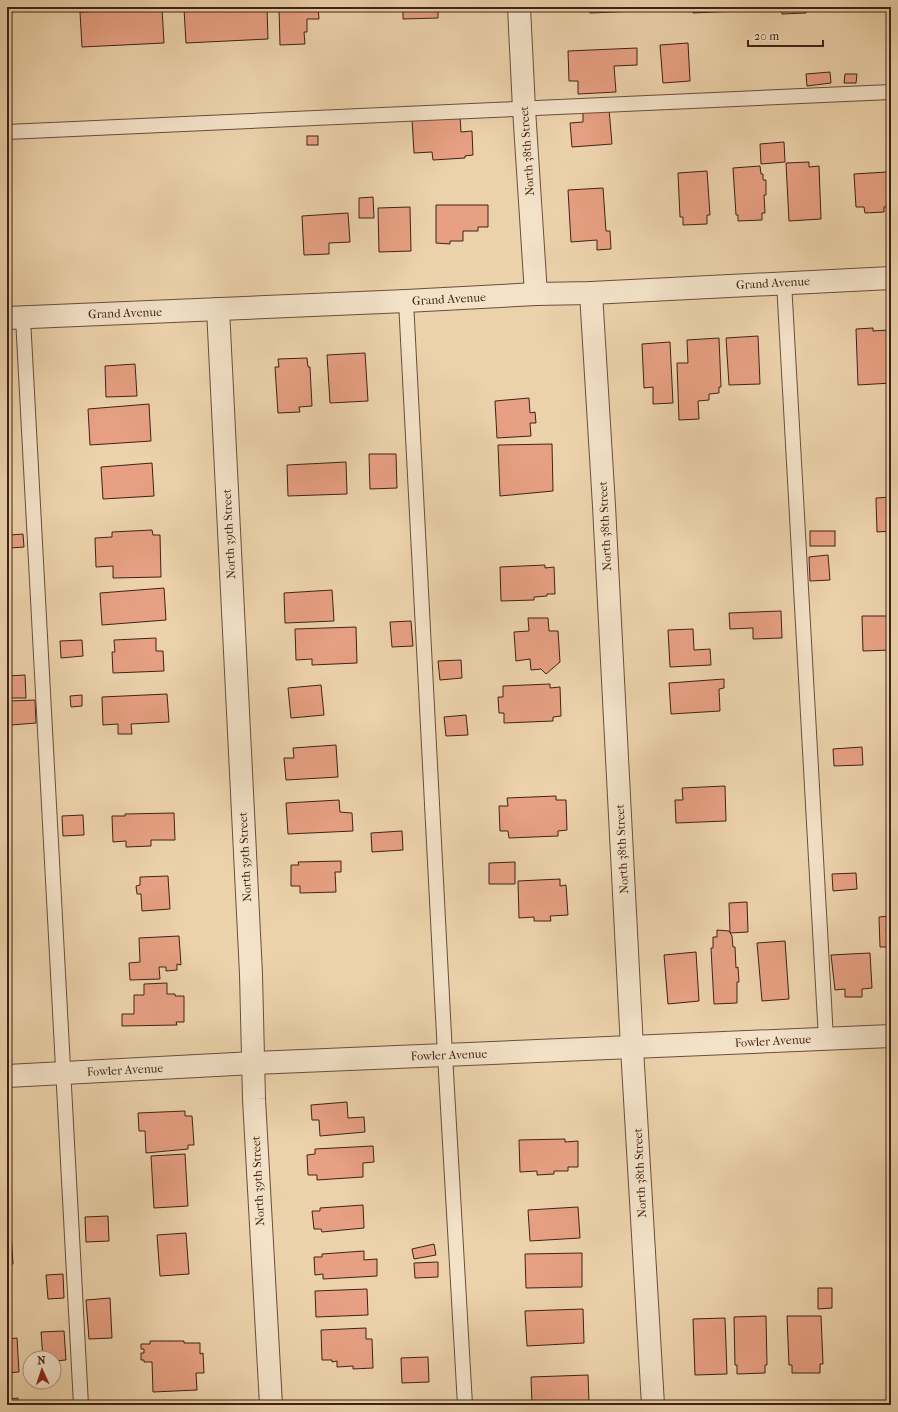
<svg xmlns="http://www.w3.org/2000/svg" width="898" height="1412" font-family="'IM FELL French Canon',serif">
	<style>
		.building { fill: #e7a083; stroke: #402216 }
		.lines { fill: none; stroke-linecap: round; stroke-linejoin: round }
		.lane-casing { stroke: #6b4e3b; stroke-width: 16 }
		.street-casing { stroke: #6b4e3b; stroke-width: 24 }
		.lane { stroke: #f3e2c8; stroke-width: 14 }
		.street { stroke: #f3e2c8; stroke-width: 22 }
		.labels { text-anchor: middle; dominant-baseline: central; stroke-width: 4; stroke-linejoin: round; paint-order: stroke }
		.street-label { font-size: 12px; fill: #402216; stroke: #f3e2c8 }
	</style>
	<rect width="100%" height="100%" fill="#ecd2ab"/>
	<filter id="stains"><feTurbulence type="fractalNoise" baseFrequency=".005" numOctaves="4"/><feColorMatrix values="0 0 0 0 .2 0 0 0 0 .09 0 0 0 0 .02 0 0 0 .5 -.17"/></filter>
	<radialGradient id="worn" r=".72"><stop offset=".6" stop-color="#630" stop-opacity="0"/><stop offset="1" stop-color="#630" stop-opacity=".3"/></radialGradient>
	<g class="building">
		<polygon points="112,7 129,7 129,11 162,9 164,43 82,47 80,12 112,11"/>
		<polygon points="236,7 267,7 268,39 186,43 184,9"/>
		<polygon points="279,7 318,7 319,19 307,19 307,32 304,32 305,44 280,45"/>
		<polygon points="374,7 393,7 393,9 374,10"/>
		<polygon points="403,7 438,7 438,18 403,19"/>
		<polygon points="580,7 636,7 636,11 590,13 589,8 580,8"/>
		<polygon points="693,7 756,7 756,10 693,13"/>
		<polygon points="781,7 805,7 806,13 782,14"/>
		<polygon points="688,43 690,81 663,83 660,45"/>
		<polygon points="637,48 637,65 614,66 616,92 578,94 578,81 569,81 568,51"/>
		<polygon points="830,72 831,83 807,86 806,74"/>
		<polygon points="845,74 857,74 856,83 844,83"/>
		<polygon points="609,109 612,144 572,147 570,123 583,122 583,111"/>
		<polygon points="460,116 461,132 472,131 473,155 465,156 465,158 433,160 432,152 414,153 412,119"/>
		<rect x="307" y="136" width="11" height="9"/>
		<polygon points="784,142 785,162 761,164 760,144"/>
		<polygon points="809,162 809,167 819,166 821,219 789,221 786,163"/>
		<polygon points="760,166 761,174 763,174 763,180 766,180 766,195 764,195 765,213 762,213 762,220 738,221 738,215 736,215 733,168"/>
		<polygon points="707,171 710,215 707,215 707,224 683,225 683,217 680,217 678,173"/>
		<polygon points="887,172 889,206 884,207 884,212 865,213 864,207 856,207 854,174"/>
		<polygon points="603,188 606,231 610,231 611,249 597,250 597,240 571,242 568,190"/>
		<polygon points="373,197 374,218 359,218 359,198"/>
		<polygon points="436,205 488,205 488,227 478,227 478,231 463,231 463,241 450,241 450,244 436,243"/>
		<polygon points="410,207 411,251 379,252 378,208"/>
		<polygon points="348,213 350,242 329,243 329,254 304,255 302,216"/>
		<polygon points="873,328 873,331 888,330 891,383 858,385 856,329"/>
		<polygon points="758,336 760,384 729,385 726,338"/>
		<polygon points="719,338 721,387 719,387 719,393 709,394 709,400 698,401 699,419 679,420 677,363 688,363 687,340"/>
		<polygon points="670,342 673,403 653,404 653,387 644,388 642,344"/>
		<polygon points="365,353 368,401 330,403 327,355"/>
		<polygon points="307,358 308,367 310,367 312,406 299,407 300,412 278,413 275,367 279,367 278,359"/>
		<polygon points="135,364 137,396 106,397 105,366"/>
		<polygon points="529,398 530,413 535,412 536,423 530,423 531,436 497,438 495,401"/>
		<polygon points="149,404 151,441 90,445 88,409"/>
		<polygon points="552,444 553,491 500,496 498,445"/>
		<polygon points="369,454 396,454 397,488 370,489"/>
		<polygon points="346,462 347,494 288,496 287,465"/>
		<polygon points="152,463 154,496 103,499 101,467"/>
		<polygon points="891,497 891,531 877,532 876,498"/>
		<polygon points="152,530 153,535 160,535 161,577 113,578 113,566 96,567 95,538 112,537 112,532"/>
		<rect x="810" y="531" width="25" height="15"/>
		<polygon points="23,534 24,547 11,548 10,535"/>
		<polygon points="828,555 830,580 810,581 809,557"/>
		<polygon points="545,565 545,568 554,567 555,594 547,594 547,596 534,597 534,600 501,601 500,567"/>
		<polygon points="164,588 166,620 102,625 100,593"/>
		<polygon points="332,590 334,621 285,623 284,593"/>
		<polygon points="781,611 782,638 753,639 753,628 730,629 729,613"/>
		<polygon points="862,616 891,616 891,650 863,651"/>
		<polygon points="528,618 548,618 549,631 558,631 560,662 546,674 541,669 531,670 530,659 516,661 514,632 529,631"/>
		<polygon points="411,621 413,646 392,647 390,622"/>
		<polygon points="356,627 357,663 312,665 312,659 296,660 295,629"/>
		<polygon points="693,629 694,650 710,649 711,665 670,667 668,630"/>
		<polygon points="156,638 156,651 163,651 164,671 113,673 112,652 115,652 114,640"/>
		<polygon points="82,640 83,656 61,658 60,641"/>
		<polygon points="461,660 462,678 440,680 438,661"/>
		<polygon points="25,675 26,698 7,698 7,676"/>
		<polygon points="724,679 724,688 719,689 720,711 671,714 669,683"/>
		<polygon points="550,684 550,688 560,687 561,716 553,717 553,721 504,723 504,713 499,713 498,697 503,697 503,686"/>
		<polygon points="321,685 324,715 291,718 288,688"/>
		<polygon points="167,694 169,722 131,724 132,734 118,734 118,724 103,725 102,697"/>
		<polygon points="82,695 82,706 71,707 70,696"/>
		<polygon points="35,700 36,723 11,725 9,701"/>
		<polygon points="466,715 468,735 446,736 444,717"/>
		<polygon points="336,745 338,777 286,780 284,758 294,758 293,748"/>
		<polygon points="862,747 863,765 834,766 833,749"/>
		<polygon points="725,786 726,821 676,823 675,800 683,800 682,788"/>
		<polygon points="556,796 556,800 566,800 567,830 558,831 558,836 509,838 508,831 500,831 499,806 508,806 507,798"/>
		<polygon points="339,800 340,812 352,813 353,831 288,834 286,803"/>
		<polygon points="174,813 175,840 151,840 151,846 126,847 126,841 113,842 112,816 125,816 125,814"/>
		<polygon points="83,815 84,835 63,836 62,816"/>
		<polygon points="402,831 403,850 372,852 371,833"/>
		<polygon points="341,861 341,872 335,872 336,892 300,893 300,886 291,886 291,865 299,865 298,862"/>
		<polygon points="515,862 515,884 489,884 489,863"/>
		<polygon points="856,873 857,889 833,891 832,874"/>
		<polygon points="168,876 170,909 142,911 141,894 137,894 136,886 140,885 140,877"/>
		<polygon points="560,879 560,886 566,885 568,915 550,916 551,921 534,921 534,917 519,918 518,881"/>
		<polygon points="747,902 748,932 730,933 729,903"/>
		<polygon points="891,916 891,947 880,947 879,917"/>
		<polygon points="717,930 729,931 732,936 733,947 735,947 736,968 738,967 739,982 737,982 737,1003 714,1004 711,948 713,948 713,937 717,937"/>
		<polygon points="179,936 181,965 177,964 177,970 166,971 166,967 159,967 160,979 130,980 129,963 140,962 139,938"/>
		<polygon points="785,941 789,999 762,1001 757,943"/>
		<polygon points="696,952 699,1001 668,1004 664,955"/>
		<polygon points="870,953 872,988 862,989 862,997 845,997 845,989 835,990 831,955"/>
		<polygon points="167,983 167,994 175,994 175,996 184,996 184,1022 176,1022 177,1025 122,1026 122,1014 134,1014 134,995 144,995 144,984"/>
		<polygon points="347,1102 348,1118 364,1117 365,1132 320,1136 319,1120 312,1120 311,1105"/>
		<polygon points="185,1111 185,1116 192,1116 194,1145 188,1145 188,1149 146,1153 145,1131 139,1131 138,1113"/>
		<polygon points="565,1139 565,1142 578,1141 578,1167 568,1167 568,1171 554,1171 554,1174 537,1175 537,1171 520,1172 519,1140"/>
		<polygon points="373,1146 374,1162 363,1163 363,1177 317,1180 317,1175 308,1175 307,1155 315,1154 315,1149"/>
		<polygon points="185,1154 188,1206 154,1208 151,1156"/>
		<polygon points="363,1205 364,1228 322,1232 321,1229 314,1229 312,1211 320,1211 320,1208"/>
		<polygon points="578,1207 580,1238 530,1241 528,1210"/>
		<polygon points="108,1216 109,1241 86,1242 85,1217"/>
		<polygon points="7,1230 11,1230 13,1264 7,1264"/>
		<polygon points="186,1233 189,1274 160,1276 157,1235"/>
		<polygon points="434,1244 436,1255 414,1259 412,1249"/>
		<polygon points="364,1251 364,1260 377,1259 377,1276 323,1279 323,1274 315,1275 314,1257 322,1257 322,1254"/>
		<polygon points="582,1253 582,1287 526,1288 525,1254"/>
		<polygon points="438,1262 438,1277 415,1278 414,1263"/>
		<polygon points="63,1274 64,1298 48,1299 46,1275"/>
		<polygon points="818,1288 832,1288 832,1308 818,1309"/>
		<polygon points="367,1289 368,1315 316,1317 315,1291"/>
		<polygon points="110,1298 112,1338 89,1339 86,1300"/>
		<polygon points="583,1309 584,1343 527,1346 525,1311"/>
		<polygon points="766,1316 767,1365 765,1365 765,1373 737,1374 737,1365 735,1365 734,1317"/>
		<polygon points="787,1316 821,1316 823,1364 820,1364 820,1373 792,1373 792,1365 789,1365"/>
		<polygon points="725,1318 727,1374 695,1375 693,1319"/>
		<polygon points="366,1328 366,1339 372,1339 373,1368 353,1369 353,1366 337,1367 337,1361 332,1362 332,1360 322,1360 321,1330"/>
		<polygon points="64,1331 66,1360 54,1361 54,1358 43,1358 41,1332"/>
		<polygon points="17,1338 19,1372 7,1373 7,1339"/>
		<polygon points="150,1341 184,1341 184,1343 200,1343 200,1354 203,1353 204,1373 196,1373 197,1390 153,1392 152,1362 144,1362 144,1360 141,1360 141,1353 144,1353 144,1349 141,1349 141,1344 150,1344"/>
		<polygon points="428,1357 429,1382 402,1383 401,1358"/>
		<polygon points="588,1375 589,1403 532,1405 531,1377"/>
		<polygon points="7,1393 9,1393 9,1399 18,1398 18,1405 7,1405"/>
	</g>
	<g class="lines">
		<g class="lane-casing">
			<g id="lane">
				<polyline points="7,132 891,92"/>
				<polyline points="784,282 826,1039"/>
				<polyline points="406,301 445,1055 465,1405"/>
				<polyline points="23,318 81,1405"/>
			</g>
		</g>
		<g class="street-casing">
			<g id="street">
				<polyline points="519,7 524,109 536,294"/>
				<polyline points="591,293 604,506 632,1048 653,1405"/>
				<polyline points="218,309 251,974 254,1099 271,1405"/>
				<polyline points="7,318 406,301 536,294 591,293 891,278"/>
				<polyline points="7,1076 254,1063 891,1036"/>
			</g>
		</g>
		<use href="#lane" class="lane"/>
		<use href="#street" class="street"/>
	</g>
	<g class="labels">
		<g class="street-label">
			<text transform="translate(527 151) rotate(-94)">North 38th Street</text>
			<text transform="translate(773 283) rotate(-3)">Grand Avenue</text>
			<text transform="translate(449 299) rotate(-3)">Grand Avenue</text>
			<text transform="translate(125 313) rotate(-2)">Grand Avenue</text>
			<text transform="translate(605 526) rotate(-93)">North 38th Street</text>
			<text transform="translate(229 534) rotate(-93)">North 39th Street</text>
			<text transform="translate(622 849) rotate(-93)">North 38th Street</text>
			<text transform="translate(245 857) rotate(-93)">North 39th Street</text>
			<text transform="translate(773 1041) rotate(-3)">Fowler Avenue</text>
			<text transform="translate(449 1055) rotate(-2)">Fowler Avenue</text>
			<text transform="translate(125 1070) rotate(-3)">Fowler Avenue</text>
			<text transform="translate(640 1173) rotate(-93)">North 38th Street</text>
			<text transform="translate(258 1181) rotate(-93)">North 39th Street</text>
		</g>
	</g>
	<rect width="898" height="1412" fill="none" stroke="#ecd2ab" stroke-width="24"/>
	<rect x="8" y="8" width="882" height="1396" fill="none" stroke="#402216" stroke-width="2"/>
	<rect x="12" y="12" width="874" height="1388" fill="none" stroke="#402216"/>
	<g transform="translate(42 1370) rotate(357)"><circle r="19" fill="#f3e2c8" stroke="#ab9581"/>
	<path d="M0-3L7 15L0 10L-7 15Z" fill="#8f2418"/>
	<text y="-6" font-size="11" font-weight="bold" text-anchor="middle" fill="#402216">N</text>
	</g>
	<path d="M748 40v6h75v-6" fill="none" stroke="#402216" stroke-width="2"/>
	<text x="754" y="40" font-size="12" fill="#402216" stroke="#f3e2c8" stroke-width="3" paint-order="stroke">20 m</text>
	<rect width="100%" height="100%" filter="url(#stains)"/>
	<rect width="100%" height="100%" fill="url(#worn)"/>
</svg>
